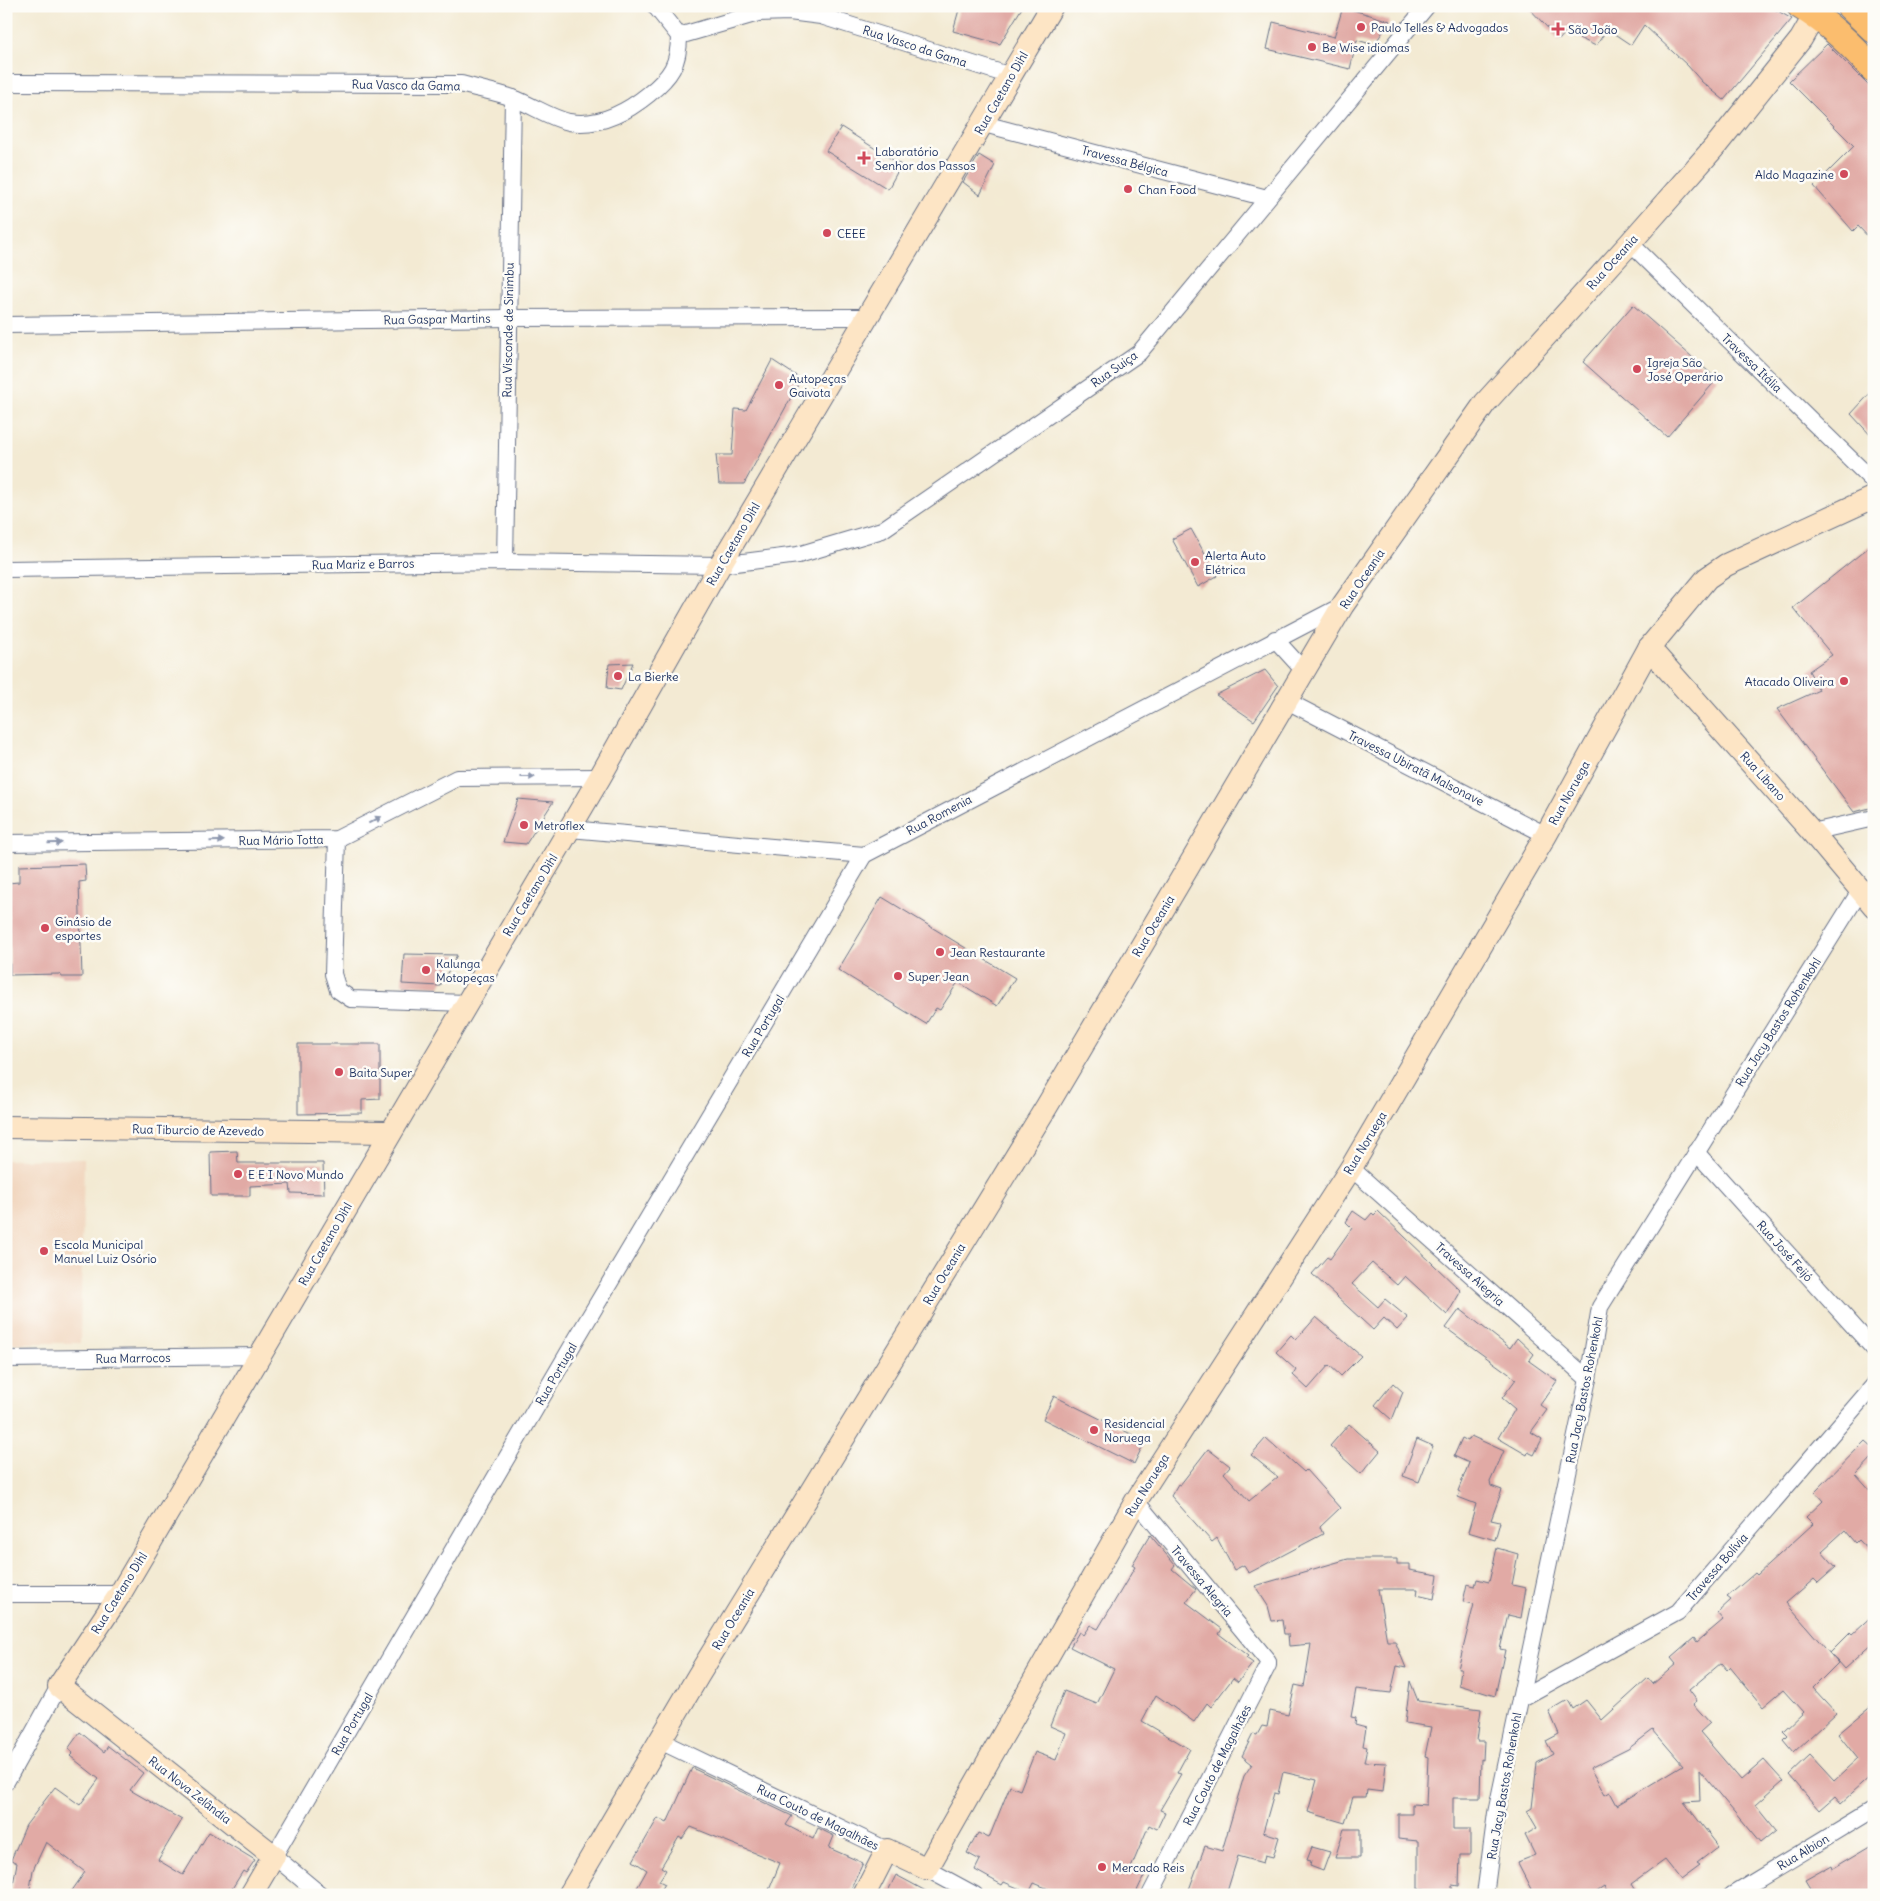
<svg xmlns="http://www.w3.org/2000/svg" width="1880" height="1901" font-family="Delius,sans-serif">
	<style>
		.built { fill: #f1d5bd }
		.building { fill: #e1aaa5; fill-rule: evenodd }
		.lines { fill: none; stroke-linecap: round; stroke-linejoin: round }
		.street-casing { stroke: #677087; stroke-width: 18 }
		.secondary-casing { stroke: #677087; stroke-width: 24 }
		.primary-casing { stroke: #677087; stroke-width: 28 }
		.street { stroke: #fff; stroke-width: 16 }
		.secondary { stroke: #fde5c5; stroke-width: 22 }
		.primary { stroke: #fbbd6e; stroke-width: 26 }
		.oneway { fill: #8d97ae }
		.poi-dot { fill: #d1495b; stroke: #fdfcf7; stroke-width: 2 }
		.labels { text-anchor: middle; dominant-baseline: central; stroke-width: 5; stroke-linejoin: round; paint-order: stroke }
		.poi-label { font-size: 12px; fill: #1b2f5e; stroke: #fdfcf7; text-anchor: start }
		.street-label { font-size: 12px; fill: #1b2f5e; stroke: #fdfcf7 }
	</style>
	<rect width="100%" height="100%" fill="#fdfcf7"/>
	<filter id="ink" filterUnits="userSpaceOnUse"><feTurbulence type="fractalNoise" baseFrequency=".02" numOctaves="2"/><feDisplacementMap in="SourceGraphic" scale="10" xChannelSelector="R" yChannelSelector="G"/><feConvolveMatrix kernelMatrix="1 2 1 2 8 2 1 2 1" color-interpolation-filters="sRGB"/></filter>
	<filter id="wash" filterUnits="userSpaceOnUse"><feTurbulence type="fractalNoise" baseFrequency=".0096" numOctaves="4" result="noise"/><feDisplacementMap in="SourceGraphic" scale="20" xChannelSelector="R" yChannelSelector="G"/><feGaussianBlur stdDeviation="1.12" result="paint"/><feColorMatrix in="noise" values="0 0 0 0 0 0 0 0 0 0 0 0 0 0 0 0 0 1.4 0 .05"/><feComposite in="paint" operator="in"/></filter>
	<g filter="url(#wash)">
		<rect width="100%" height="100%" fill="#f3ead3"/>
		<polygon class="built" points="84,1159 80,1343 6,1343 6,1160"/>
		<g id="blocks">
			<g class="building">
				<polygon points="960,6 1023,6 1000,44 953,31"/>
				<polygon points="1527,6 1769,6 1792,19 1724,100 1702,82 1688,66 1644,25 1631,45 1607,29 1596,46 1566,32 1559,40"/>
				<polygon points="1343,7 1390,21 1374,45 1357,40 1350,69 1267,49 1273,22 1334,37"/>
				<polygon points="1827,44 1874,91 1874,243 1858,226 1853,231 1814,186 1854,146 1789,81"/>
				<polygon points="841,127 901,165 888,189 826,151"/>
				<polygon points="979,155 995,165 980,195 963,182"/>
				<polygon points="1633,305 1717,379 1667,437 1583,362"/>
				<polygon points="772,360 801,379 744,484 719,484 716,455 732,455 735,409 746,410"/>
				<polygon points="1874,389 1874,439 1851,414"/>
				<polygon points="1191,529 1217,576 1198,587 1172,539"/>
				<polygon points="1874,543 1874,807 1854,812 1777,709 1819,690 1809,671 1832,655 1793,608"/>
				<polygon points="633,663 621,690 607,688 609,664"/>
				<polygon points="1265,670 1278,686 1254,721 1216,695"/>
				<polygon points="518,799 553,802 526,844 503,842"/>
				<polygon points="85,864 86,881 79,882 82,977 62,977 60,974 10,975 8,883 19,882 19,866"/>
				<polygon points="882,897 1015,978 997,1006 958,982 940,1010 936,1008 926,1024 838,970"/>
				<polygon points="404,954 457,955 440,986 402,984"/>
				<polygon points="298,1044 380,1044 380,1099 362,1100 362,1113 298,1114"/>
				<polygon points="237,1151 238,1163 323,1163 324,1194 291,1193 290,1184 250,1186 250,1196 211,1196 210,1152"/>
				<polygon points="1353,1211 1366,1220 1372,1213 1374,1215 1378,1211 1461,1291 1447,1315 1405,1276 1397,1285 1372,1263 1352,1284 1378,1307 1385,1299 1408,1318 1397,1330 1384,1318 1373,1330 1312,1274 1327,1257 1330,1259 1352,1228 1346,1222"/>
				<polygon points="1460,1309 1510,1348 1517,1338 1534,1354 1529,1361 1557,1381 1540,1405 1547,1410 1531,1432 1542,1439 1534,1455 1528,1452 1527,1455 1498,1438 1515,1409 1502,1398 1516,1379 1446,1328"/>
				<polygon points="1316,1317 1361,1356 1341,1376 1329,1365 1308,1389 1293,1375 1296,1370 1276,1352 1291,1335 1296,1340"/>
				<polygon points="1393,1383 1403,1392 1392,1420 1375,1405"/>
				<polygon points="1054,1396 1145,1441 1134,1464 1043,1419"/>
				<polygon points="1349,1424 1380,1451 1361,1474 1330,1446"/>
				<polygon points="1471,1436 1504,1451 1490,1482 1491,1486 1502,1490 1491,1520 1500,1522 1495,1540 1468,1532 1476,1504 1458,1497 1460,1492 1458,1491 1469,1463 1454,1456 1462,1438 1468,1441"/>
				<polygon points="1266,1438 1304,1472 1306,1470 1340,1508 1320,1527 1323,1534 1249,1573 1244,1565 1234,1570 1217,1538 1212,1542 1171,1496 1178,1484 1180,1485 1208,1449 1230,1466 1224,1473 1249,1501 1278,1477 1251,1455"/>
				<polygon points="1417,1439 1433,1446 1419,1482 1403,1476"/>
				<path d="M1865 1441 1874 1449V1456L1856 1475 1874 1495V1556L1859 1540 1856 1543 1845 1530 1822 1551 1836 1567 1818 1583 1814 1579 1786 1603 1838 1663 1813 1688 1836 1713 1794 1752 1784 1740 1788 1736 1783 1731 1803 1712 1783 1690 1763 1707 1730 1667 1727 1670 1721 1663 1689 1690 1697 1701 1693 1704 1710 1723 1700 1732 1741 1780 1764 1760 1783 1781 1756 1805 1776 1830 1760 1843 1699 1770 1700 1801 1684 1802 1719 1847 1697 1864 1700 1866 1681 1880 1665 1860 1632 1884 1639 1895H1610L1604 1887 1592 1895H1534L1517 1862 1535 1855 1525 1835 1537 1828 1527 1811 1532 1808 1537 1763 1553 1754 1546 1741 1559 1734 1549 1711 1568 1700 1573 1709 1586 1700 1602 1720 1648 1678 1653 1684 1676 1664 1671 1658 1694 1638 1697 1642 1723 1620 1717 1613 1731 1600 1727 1597 1755 1573 1757 1575 1813 1524 1806 1517 1823 1501 1815 1492ZM1653 1730 1683 1765 1617 1805 1610 1792 1605 1795 1590 1768 1628 1749Z"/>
				<polygon points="1150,1535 1175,1565 1172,1569 1196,1589 1186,1602 1222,1629 1219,1634 1248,1656 1246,1658 1253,1663 1238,1682 1233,1678 1211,1707 1207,1703 1194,1722 1156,1695 1142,1721 1190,1749 1177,1773 1181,1774 1160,1810 1165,1812 1157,1829 1149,1825 1131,1868 1145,1874 1135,1895 1063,1895 1034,1883 1029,1893 1004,1882 1002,1885 975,1870 980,1860 967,1853 978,1833 989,1838 1010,1786 1020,1790 1035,1752 1056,1760 1066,1733 1050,1726 1064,1691 1097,1704 1114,1669 1070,1647 1079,1632 1083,1635 1090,1625 1098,1629 1135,1567 1132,1565"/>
				<polygon points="1497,1548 1518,1554 1512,1585 1526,1588 1521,1618 1508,1615 1500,1649 1505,1650 1495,1696 1459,1685 1461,1669 1458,1669 1474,1604 1463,1602 1467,1584 1475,1586 1477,1579 1489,1582"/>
				<polygon points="1348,1559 1397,1559 1397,1564 1409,1564 1409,1570 1438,1575 1434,1599 1417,1595 1418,1589 1378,1589 1387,1641 1395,1641 1406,1668 1397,1666 1391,1693 1356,1689 1351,1717 1356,1718 1355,1725 1366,1728 1363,1746 1367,1747 1364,1762 1386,1763 1383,1792 1367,1790 1366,1797 1353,1797 1345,1823 1308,1812 1317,1780 1283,1772 1278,1794 1274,1793 1263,1832 1279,1837 1273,1857 1265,1855 1263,1863 1238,1856 1226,1895 1187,1895 1205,1846 1222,1851 1244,1776 1252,1764 1242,1756 1253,1734 1257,1735 1262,1726 1267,1727 1270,1711 1288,1715 1295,1685 1304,1687 1311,1644 1289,1646 1288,1634 1284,1634 1282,1620 1272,1621 1268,1606 1255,1586"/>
				<polygon points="1874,1615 1874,1642 1844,1669 1830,1653 1851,1632 1853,1634"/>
				<polygon points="1410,1681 1418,1701 1481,1709 1477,1741 1484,1741 1483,1760 1481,1759 1480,1798 1453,1798 1453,1829 1470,1829 1470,1855 1460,1855 1459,1886 1452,1885 1452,1895 1425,1895 1425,1889 1418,1889 1418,1841 1398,1839 1398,1814 1412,1814 1412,1804 1426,1805 1428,1757 1425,1756 1431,1727 1405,1723"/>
				<polygon points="1874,1704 1874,1777 1872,1775 1841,1803 1835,1796 1819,1810 1789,1775 1810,1755 1834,1781 1858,1759 1838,1734"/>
				<polygon points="80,1732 104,1752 108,1746 143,1773 130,1790 182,1820 158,1860 183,1875 209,1832 255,1860 246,1873 243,1871 228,1895 69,1895 85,1872 46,1842 33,1870 29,1895 11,1895 17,1863 11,1860 26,1825 55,1787 80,1805 99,1779 70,1756 73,1753 68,1749"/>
				<polygon points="692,1768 792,1816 786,1825 813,1839 818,1828 834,1836 829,1848 863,1863 848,1895 767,1895 780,1863 691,1827 682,1839 679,1837 661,1867 666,1870 659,1881 665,1884 658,1895 633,1895 647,1870 633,1861 658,1818 667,1823"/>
				<polygon points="1344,1829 1360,1829 1360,1858 1335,1858"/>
				<polygon points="1874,1844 1874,1891 1868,1895 1815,1895 1806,1880 1831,1866 1832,1869"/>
				<polygon points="1312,1847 1330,1852 1323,1871 1310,1866 1311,1861 1307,1860"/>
				<polygon points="896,1875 911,1883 933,1895 886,1895"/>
			</g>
		</g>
	</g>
	<g filter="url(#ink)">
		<use href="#blocks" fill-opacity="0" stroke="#677087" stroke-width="1"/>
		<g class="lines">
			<g class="street-casing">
				<g id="street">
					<polyline points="655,6 679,36"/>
					<polyline points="679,36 758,13 789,12 821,16 1011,76"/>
					<path d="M6 83 461 84C478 89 496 92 513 98 532 105 550 118 569 122 599 127 627 112 649 94 671 76 679 64 679 36"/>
					<polyline points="984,124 1267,198"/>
					<polyline points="1630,243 1874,482"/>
					<polyline points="6,325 508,318 867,317"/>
					<polyline points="505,562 513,98"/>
					<polyline points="6,569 505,562 720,565 798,555 882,530 1139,353 1427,6"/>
					<polyline points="1275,639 1304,671"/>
					<polyline points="1287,701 1546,835"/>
					<polyline points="570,829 864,855 1343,605"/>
					<polyline points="1812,832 1874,818"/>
					<polyline points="337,839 333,974 338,990 351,999 466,1003"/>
					<polyline points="6,843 337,839 457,778 600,777"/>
					<polyline points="1696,1152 1874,1349"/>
					<polyline points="1351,1168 1588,1379"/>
					<polyline points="6,1359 259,1356"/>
					<polyline points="1136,1501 1268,1661 1268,1665 1150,1895"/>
					<polyline points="6,1594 120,1594"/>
					<polyline points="1520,1699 1678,1612 1874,1385"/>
					<polyline points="660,1741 887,1850"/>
					<polyline points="6,1782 59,1686"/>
					<polyline points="927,1869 975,1895"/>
					<polyline points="321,1895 274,1856 575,1341 864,855"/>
					<polyline points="1485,1895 1496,1813 1588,1379 1600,1307 1860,891"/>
					<polyline points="1732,1895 1874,1809"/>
				</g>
			</g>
			<g class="secondary-casing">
				<g id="secondary">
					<polyline points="1649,648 1812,832 1874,906"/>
					<polyline points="6,1127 390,1132"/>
					<polyline points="251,1895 274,1856 59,1686 120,1594 600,777 720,565 1052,6"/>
					<polyline points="569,1895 698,1676 1047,1106 1343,605 1485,403 1630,243 1718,143 1801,39 1820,6"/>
					<polyline points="864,1895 887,1850 927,1869 1136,1501 1351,1168 1546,835 1649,648 1707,578 1726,565 1874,497"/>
				</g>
			</g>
			<g class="primary-casing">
				<g id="primary">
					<path d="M1800 6C1829 23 1851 45 1874 70"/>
					<polyline points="1849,6 1874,30"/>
				</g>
			</g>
			<use href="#street" class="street"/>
			<use href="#secondary" class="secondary"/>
			<use href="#primary" class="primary"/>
		</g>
		<defs><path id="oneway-solid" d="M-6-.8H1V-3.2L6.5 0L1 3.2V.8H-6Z" transform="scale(1.25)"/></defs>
		<g class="oneway">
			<use href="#oneway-solid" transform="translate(528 777)"/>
			<use href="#oneway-solid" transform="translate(375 820) rotate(-27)"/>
			<use href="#oneway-solid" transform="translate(217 841) rotate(-1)"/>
			<use href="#oneway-solid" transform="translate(55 843) rotate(-1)"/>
		</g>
	</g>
	<g class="poi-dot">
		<circle cx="1361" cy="27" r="5"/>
		<path d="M1555.5 21.5h5v5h5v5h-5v5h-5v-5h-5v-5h5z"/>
		<circle cx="1312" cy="47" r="5"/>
		<path d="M861.5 150.5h5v5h5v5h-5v5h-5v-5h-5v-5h5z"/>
		<circle cx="1844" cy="174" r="5"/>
		<circle cx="1128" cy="189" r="5"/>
		<circle cx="827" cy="233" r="5"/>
		<circle cx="1637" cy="369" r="5"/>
		<circle cx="779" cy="385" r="5"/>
		<circle cx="1195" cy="562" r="5"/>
		<circle cx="618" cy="676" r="5"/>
		<circle cx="1844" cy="681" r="5"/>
		<circle cx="524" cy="825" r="5"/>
		<circle cx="45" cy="928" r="5"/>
		<circle cx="940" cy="952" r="5"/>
		<circle cx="426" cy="970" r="5"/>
		<circle cx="898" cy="976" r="5"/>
		<circle cx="339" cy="1072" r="5"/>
		<circle cx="238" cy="1174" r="5"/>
		<circle cx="44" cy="1251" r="5"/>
		<circle cx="1094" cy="1430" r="5"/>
		<circle cx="1102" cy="1867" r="5"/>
	</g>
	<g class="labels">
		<g class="poi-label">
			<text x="1371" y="27">Paulo Telles &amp; Advogados</text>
			<text x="1568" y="29">São João</text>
			<text x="1322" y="47">Be Wise idiomas</text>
			<text x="875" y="151">Laboratório<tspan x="875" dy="14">Senhor dos Passos</tspan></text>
			<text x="1834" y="174" text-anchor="end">Aldo Magazine</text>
			<text x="1138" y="189">Chan Food</text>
			<text x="837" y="233">CEEE</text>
			<text x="1647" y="362">Igreja São<tspan x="1647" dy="14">José Operário</tspan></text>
			<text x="789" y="378">Autopeças<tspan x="789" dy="14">Gaivota</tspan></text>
			<text x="1205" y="555">Alerta Auto<tspan x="1205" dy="14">Elétrica</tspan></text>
			<text x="628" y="676">La Bierke</text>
			<text x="1834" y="681" text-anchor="end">Atacado Oliveira</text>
			<text x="534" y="825">Metroflex</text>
			<text x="55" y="921">Ginásio de<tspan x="55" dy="14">esportes</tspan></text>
			<text x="950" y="952">Jean Restaurante</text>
			<text x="436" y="963">Kalunga<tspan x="436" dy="14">Motopeças</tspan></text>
			<text x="908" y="976">Super Jean</text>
			<text x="349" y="1072">Baita Super</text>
			<text x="248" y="1174">E E I Novo Mundo</text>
			<text x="54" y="1244">Escola Municipal<tspan x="54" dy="14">Manuel Luiz Osório</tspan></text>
			<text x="1104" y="1423">Residencial<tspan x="1104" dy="14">Noruega</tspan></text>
			<text x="1112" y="1867">Mercado Reis</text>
		</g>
		<g class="street-label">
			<text transform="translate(915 46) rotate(18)">Rua Vasco da Gama</text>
			<text transform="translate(406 85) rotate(1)">Rua Vasco da Gama</text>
			<text transform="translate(1001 93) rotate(-60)">Rua Caetano Dihl</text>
			<text transform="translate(1125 161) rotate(15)">Travessa Bélgica</text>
			<text transform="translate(1612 262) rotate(-48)">Rua Oceania</text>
			<text transform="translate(437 319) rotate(-1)">Rua Gaspar Martins</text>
			<text transform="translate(508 330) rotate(-89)">Rua Visconde de Sinimbu</text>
			<text transform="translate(1752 363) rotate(44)">Travessa Itália</text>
			<text transform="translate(1114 369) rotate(-35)">Rua Suiça</text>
			<text transform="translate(733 544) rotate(-60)">Rua Caetano Dihl</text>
			<text transform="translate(363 564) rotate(-1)">Rua Mariz e Barros</text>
			<text transform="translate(1362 579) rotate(-56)">Rua Oceania</text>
			<text transform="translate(1416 768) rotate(27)">Travessa Ubiratã Malsonave</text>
			<text transform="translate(1763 776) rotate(48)">Rua Líbano</text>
			<text transform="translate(1569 793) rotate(-61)">Rua Noruega</text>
			<text transform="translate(939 815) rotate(-28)">Rua Romenia</text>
			<text transform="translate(281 840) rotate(-1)">Rua Mário Totta</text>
			<text transform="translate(530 895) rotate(-59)">Rua Caetano Dihl</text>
			<text transform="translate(1153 926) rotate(-59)">Rua Oceania</text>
			<text transform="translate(1778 1022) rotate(-58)">Rua Jacy Bastos Rohenkohl</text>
			<text transform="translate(763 1026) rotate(-59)">Rua Portugal</text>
			<text transform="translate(198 1130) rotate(1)">Rua Tiburcio de Azevedo</text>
			<text transform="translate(1365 1143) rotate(-59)">Rua Noruega</text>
			<text transform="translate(325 1244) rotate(-60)">Rua Caetano Dihl</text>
			<text transform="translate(1785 1251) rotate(48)">Rua José Feijó</text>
			<text transform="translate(944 1274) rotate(-59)">Rua Oceania</text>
			<text transform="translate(1470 1274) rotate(42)">Travessa Alegria</text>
			<text transform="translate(133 1358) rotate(-1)">Rua Marrocos</text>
			<text transform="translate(556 1374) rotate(-60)">Rua Portugal</text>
			<text transform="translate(1584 1390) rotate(-79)">Rua Jacy Bastos Rohenkohl</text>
			<text transform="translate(1147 1485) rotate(-58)">Rua Noruega</text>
			<text transform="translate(1717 1567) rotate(-49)">Travessa Bolívia</text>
			<text transform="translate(1202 1581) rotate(50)">Travessa Alegria</text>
			<text transform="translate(119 1593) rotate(-58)">Rua Caetano Dihl</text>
			<text transform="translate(733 1619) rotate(-59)">Rua Oceania</text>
			<text transform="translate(352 1724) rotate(-60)">Rua Portugal</text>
			<text transform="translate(1217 1765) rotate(-63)">Rua Couto de Magalhães</text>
			<text transform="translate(1504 1786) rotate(-80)">Rua Jacy Bastos Rohenkohl</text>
			<text transform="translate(190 1790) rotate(38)">Rua Nova Zelândia</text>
			<text transform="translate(818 1817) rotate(26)">Rua Couto de Magalhães</text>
			<text transform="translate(1803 1852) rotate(-31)">Rua Albion</text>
		</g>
	</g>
	<rect width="1880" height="1901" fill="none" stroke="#fdfcf7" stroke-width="25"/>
</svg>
